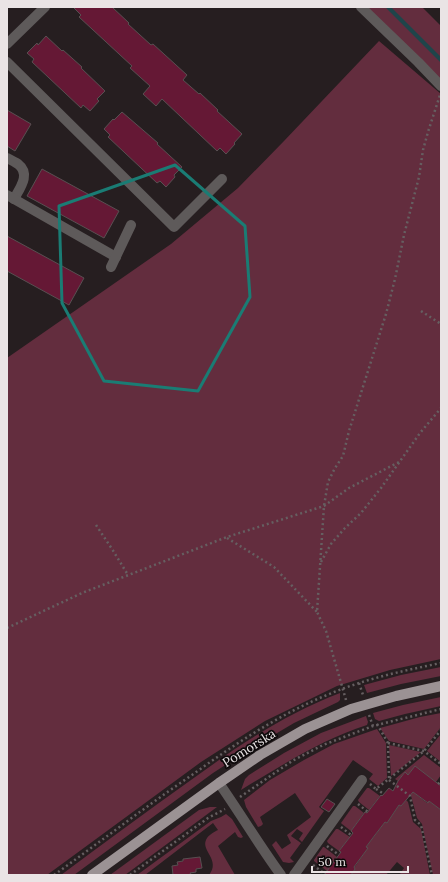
<svg xmlns="http://www.w3.org/2000/svg" width="448" height="882" font-family="Lora,serif">
	<style>
		.green { fill: #632d3e }
		.lines { fill: none; stroke-linecap: round; stroke-linejoin: round }
		.stream { stroke: #1e454a; stroke-width: 4 }
		.building { fill: #651835; stroke: #584f51 }
		.path { stroke: #665f61; stroke-width: 2.5; stroke-dasharray: 2 3; stroke-linecap: butt }
		.minor { stroke: #5e5a5a; stroke-width: 10 }
		.major { stroke: #9b9294; stroke-width: 10 }
		.marked { fill: none; stroke: #1a7c74; stroke-width: 3; stroke-linejoin: round }
		.labels { text-anchor: middle; dominant-baseline: central; stroke-width: 3.5; stroke-linejoin: round; paint-order: stroke }
		.street-label { font-size: 13px; fill: #eae4e5; stroke: #0d090a }
	</style>
	<rect width="100%" height="100%" fill="#261e20"/>
	<g class="green">
		<polygon points="367,7 422,7 441,26 441,80"/>
		<polygon points="379,41 441,94 441,659 390,670 337,686 265,721 201,762 47,875 7,875 7,358 171,244 238,188 284,141"/>
		<polygon points="441,667 441,676 401,684 367,693 364,685 401,675"/>
		<path d="M340 693V700L338 702 294 723 247 751 213 773 74 875H61C104 843 147 811 191 780 238 746 285 714 340 693Z"/>
		<polygon points="441,697 441,706 405,714 379,721 375,719 373,713 403,705"/>
		<polygon points="441,713 441,727 424,749 389,741 380,728 420,717"/>
		<path d="M366 716 368 722 367 725C321 740 282 765 241 790L245 779 249 775 284 753 321 733Z"/>
		<polygon points="377,729 386,743 387,778 378,786 369,779 373,774 353,760 319,807 324,811 302,842 299,839 303,833 297,829 291,836 301,843 290,858 294,862 289,863 283,862 272,845 276,841 282,849 291,843 287,835 311,817 295,793 260,817 263,824 261,826 258,827 246,807 244,800 270,780 304,760 334,744"/>
		<polygon points="441,734 441,762 427,751"/>
		<polygon points="389,745 421,752 391,776"/>
		<polygon points="424,755 441,768 441,775 436,782 415,767 408,775 405,772 398,781 395,779"/>
		<polygon points="367,788 369,788 380,796 369,810 359,802 358,800"/>
		<polygon points="412,789 417,795 427,803 429,801 441,810 441,875 433,875 422,824 417,818 410,792"/>
		<polygon points="406,800 408,802 413,822 421,829 430,875 401,875 400,874 404,868 397,862 386,875 351,875 355,869 354,868 367,849 366,847 385,822 387,823 399,805 401,806"/>
		<polygon points="353,806 355,806 364,813 351,831 342,824 341,823"/>
		<polygon points="210,807 217,807 125,875 110,875 199,810"/>
		<path d="M226 814 232 819 243 837 241 838 238 837 235 832 218 846 235 875H209C221 860 201 851 206 840 208 835 214 832 218 830L213 823 145 875H137L211 821 221 817Z"/>
		<polygon points="336,829 338,829 350,837 339,851 328,843 327,841"/>
		<polygon points="323,847 324,847 337,857 327,871 314,861 314,860"/>
	</g>
	<g class="lines">
		<polyline class="stream" points="388,7 441,60"/>
	</g>
	<g class="building">
		<polygon points="73,7 112,7 129,23 128,24 151,45 153,44 187,75 183,80 199,94 200,93 218,110 217,111 242,134 234,143 235,144 226,154 220,148 217,151 162,99 156,106 143,94 150,86 130,68 132,66 79,17 81,15"/>
		<polygon points="46,36 62,51 63,50 82,67 81,68 105,91 97,99 99,101 90,111 83,105 81,108 32,62 34,59 27,53 37,43 38,45"/>
		<polygon points="7,110 31,124 15,151 7,146"/>
		<polygon points="122,112 158,143 157,144 182,167 174,175 175,177 166,187 160,181 157,183 108,137 110,135 104,129 113,119 114,120"/>
		<polygon points="42,169 119,211 104,238 27,196"/>
		<polygon points="7,236 84,278 69,305 7,271"/>
		<polygon points="415,766 441,786 441,810 429,801 428,803 413,792 401,806 399,805 387,823 385,822 375,835 366,847 368,848 354,867 355,869 351,875 324,875 341,852 339,851 353,833 351,831 365,812 367,813 381,795 382,796 389,788 393,791 398,781 405,772 408,775"/>
		<polygon points="327,799 335,804 329,812 321,807"/>
		<polygon points="200,857 202,868 196,869 196,872 190,873 191,875 173,875 172,866 178,865 177,862 183,861 183,859"/>
	</g>
	<g class="lines">
		<g class="path">
			<polyline points="421,311 441,324"/>
			<polyline points="96,525 112,549 128,575"/>
			<polyline points="227,538 274,567 317,612"/>
			<polyline points="321,562 331,544 345,528 361,513 381,488 420,433 441,408"/>
			<polyline points="7,628 82,593 227,537 324,506 349,488 399,462"/>
			<polyline points="359,683 363,695"/>
			<polyline points="346,700 326,631 317,612 324,506 328,482 335,468 343,456 349,431 386,314 395,279 404,235 419,177 423,150 428,132 440,95"/>
			<polyline points="369,715 373,726"/>
			<polyline points="377,724 388,743 389,779"/>
			<polyline points="388,743 424,751 441,764"/>
			<polyline points="389,780 410,796 415,820 421,825 432,875"/>
			<polyline points="370,784 376,789 424,751 441,730"/>
			<polyline points="438,784 441,781"/>
			<polyline points="376,789 384,794"/>
			<polyline points="240,797 292,761 323,745 373,726 441,709"/>
			<polyline points="358,804 368,812"/>
			<polyline points="341,827 351,835"/>
			<polyline points="327,846 339,855"/>
			<polyline points="313,865 325,874"/>
			<path d="M54 875C100 842 145 807 192 775 235 744 278 715 327 695 364 679 402 671 441 663"/>
			<polyline points="130,875 208,818 225,809"/>
		</g>
		<g class="minor">
			<polyline points="361,7 418,62 441,86"/>
			<polyline points="7,44 45,7"/>
			<polyline points="7,62 174,227 222,179"/>
			<path d="M7 158C11 160 15 162 18 164 31 174 20 188 14 199"/>
			<polyline points="7,195 116,257"/>
			<polyline points="111,267 131,225"/>
			<path d="M219 783C240 813 259 845 281 875"/>
			<polyline points="294,875 362,780"/>
		</g>
		<polyline class="major" points="92,875 219,783 260,755 305,729 351,709 396,696 441,686"/>
	</g>
	<path class="marked" d="M175 165 245 226 250 297 198 391 104 381 62 303 59 206Z"/>
	<g class="labels">
		<g class="street-label">
			<text transform="translate(249 748) rotate(-32)">Pomorska</text>
		</g>
	</g>
	<rect width="448" height="882" fill="none" stroke="#eae4e5" stroke-width="16"/>
	<path d="M312 866v6h96v-6" fill="none" stroke="#eae4e5" stroke-width="2"/>
	<text x="318" y="866" font-size="12" fill="#eae4e5" stroke="#0d090a" stroke-width="3" paint-order="stroke">50 m</text>
</svg>
